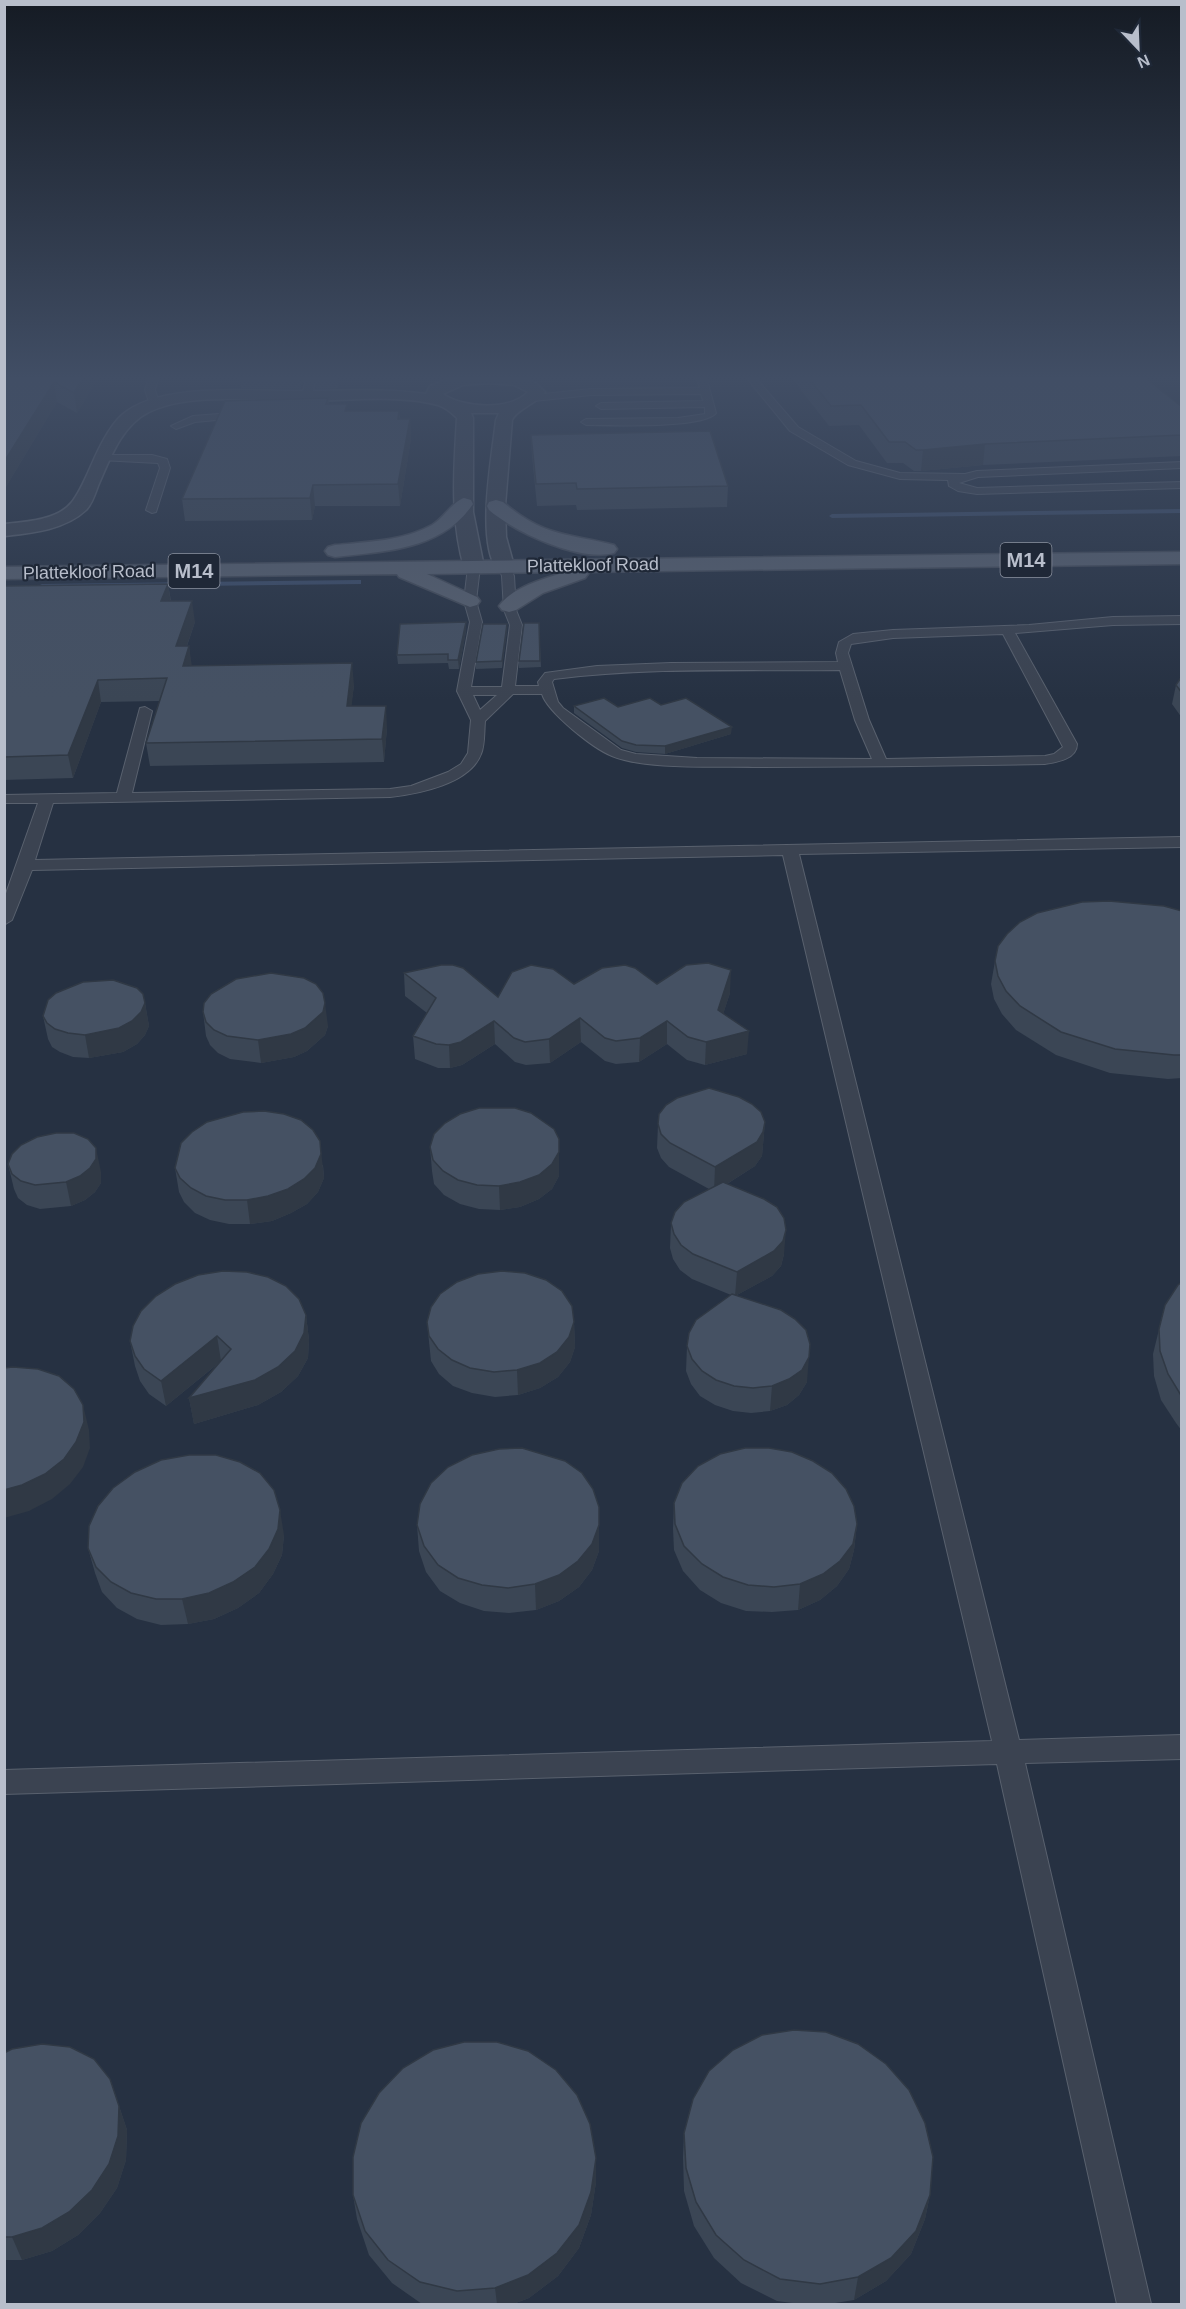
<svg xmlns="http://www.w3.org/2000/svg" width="1186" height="2309" font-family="Helvetica,sans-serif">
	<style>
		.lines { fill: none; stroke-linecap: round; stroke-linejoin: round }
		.stream { fill: #3c4d6a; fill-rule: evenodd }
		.service-casing { stroke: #59616e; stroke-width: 2 }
		.minor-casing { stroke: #59616e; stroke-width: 3 }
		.primary-casing { stroke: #444c5a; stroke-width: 3 }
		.service { fill: #3b4351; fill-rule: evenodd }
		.minor { fill: #3b4351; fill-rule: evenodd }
		.primary { fill: #596271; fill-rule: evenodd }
		.wall { fill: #3b4655 }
		.shaded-wall { fill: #303945 }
		.building { fill: #455163; stroke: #303945; stroke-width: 1.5 }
		.labels { text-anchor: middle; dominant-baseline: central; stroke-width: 4.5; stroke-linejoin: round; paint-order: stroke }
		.far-street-label { font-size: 18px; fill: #b8becb; stroke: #1f2837 }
		.shield { fill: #1f2837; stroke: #8a919f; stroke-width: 1.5 }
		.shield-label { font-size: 20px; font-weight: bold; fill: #b8becb }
	</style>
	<rect width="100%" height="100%" fill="#263142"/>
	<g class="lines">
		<g class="stream">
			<polygon points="1182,509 1182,513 832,518 829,516 832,514"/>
			<polygon points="358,580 361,580 361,584 42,588 38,586 42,584"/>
		</g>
		<g class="service-casing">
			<g id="service">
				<polygon points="149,376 159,376 155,390 160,405 155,408 150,405 145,390"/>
				<polygon points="310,376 316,379 307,414 299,416 297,414 306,379"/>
				<path d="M696 376H706L716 413C703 429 610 425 586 425L581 422 586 419 678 418 705 414V407L601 409 596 406 601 403 703 401 701 394 591 395 534 401 529 398 534 395 591 389 700 388Z"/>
				<polygon points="745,376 754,376 798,427 856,461 900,473 965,474 977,471 1182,462 1182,468 978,477 959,483 977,488 1182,482 1182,488 977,494 958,491 949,486 948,480 900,479 848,465 790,431"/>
				<polygon points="245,412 250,415 248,417 195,422 176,429 171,426 193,416"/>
				<polygon points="104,455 152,455 167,459 170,468 156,512 152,513 146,510 160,468 158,463 100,460 100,456"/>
				<path d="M504 562 508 563 514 576 516 610 522 625 515 686H539L538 682 545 673 597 666 671 663 838 662 836 653 839 642 853 634 893 630 1029 625 1113 617 1182 616V624L1113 625 1015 633 1077 744C1077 759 1057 762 1045 764 948 766 850 767 753 767 714 766 646 770 612 756 594 749 547 712 542 694H513L485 721C484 731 485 745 481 754 470 784 418 794 390 797L53 803 35 860 1182 837V847L799 854 1019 1740 1182 1735V1759L1025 1763 1151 2304H1117L997 1764 4 1794V1770L992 1741 783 855 32 870 12 920 4 925V899L38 803H4V795L117 793 140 708 145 707 152 711 132 793 390 789 411 786 448 772 461 764 468 753 471 720 457 691 470 622 464 601 468 567 474 563 480 567 476 601 482 622 471 687H502L510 625 504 610 502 576 498 566ZM1003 634 1063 747 1054 754 1045 756 886 759 869 720 848 653 851 644 893 638ZM840 670 855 720 872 759 697 758 636 754 621 750 563 708 558 702 552 682 554 679C649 667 745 671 840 670ZM473 695H497L480 710Z"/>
			</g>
		</g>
		<g class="minor-casing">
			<path id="minor" d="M519 376 537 384 545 392C536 404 517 409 512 420L505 506 506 537 514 566 511 570H497C476 539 492 457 496 420L499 413H471L473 418V512L484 567 481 571H467L464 567C450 518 454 469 457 418 452 413 445 407 438 405 398 394 344 401 302 401 257 401 190 392 149 412 121 426 110 459 98 486 95 494 92 504 86 510 65 530 31 533 4 536V524C26 522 58 520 72 502 84 487 93 458 103 441 108 432 114 422 122 415 161 381 254 392 304 391 345 391 386 388 426 394L430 386 455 376ZM489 383 514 385 528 392C510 411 462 408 443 394L463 385Z"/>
		</g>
		<g class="primary-casing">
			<g id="primary">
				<path d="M464 498 471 500 473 504C442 550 386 551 335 557L328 555 325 551 328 547 335 545C367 542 403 541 432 525 444 518 452 502 464 498Z"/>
				<path d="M496 500 503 502C544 537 566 533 614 545L617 549 614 553C579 562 516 533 489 510L487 506 489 502Z"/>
				<path d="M1182 552V564L586 572 588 574 585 578 543 593 516 610 509 612 502 610 499 606C512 587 544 579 565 572L427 574 477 597 480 601 477 605 470 607 399 577 397 574 4 579V567Z"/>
			</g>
		</g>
		<use href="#service" class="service"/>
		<use href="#minor" class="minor"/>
		<use href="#primary" class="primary"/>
	</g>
	<g class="wall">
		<polygon points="4,376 99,376 77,413 57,402 4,490"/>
		<polygon points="240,376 307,376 304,378 301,389 241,388"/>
		<polygon points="315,376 341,376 338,388 316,389"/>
		<polygon points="790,376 1143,376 1182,407 1182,456 983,465 921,471 914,471 903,463 887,463 859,425 829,426"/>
		<polygon points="328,398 329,404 347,411 399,411 400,419 410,419 411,439 400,506 315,506 312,520 185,521 182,499"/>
		<polygon points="531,435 728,486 727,507 577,510 576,505 537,506 532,456"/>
		<polygon points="168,584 171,601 195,622 187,646 189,646 191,666 354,685 351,706 387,728 384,762 150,766 146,743 160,701 101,702 73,778 4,780 4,586"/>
		<polygon points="466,622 466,631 459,669 449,669 448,663 398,664 397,655"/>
		<polygon points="539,623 541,667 519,668 519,661"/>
		<polygon points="507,630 502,668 476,669 476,662"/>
		<polygon points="1182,676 1182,718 1172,704 1176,685"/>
		<polygon points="661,705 731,734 665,754 636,752 622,748 574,713 574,706 618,707"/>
		<polygon points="1182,911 1182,1078 1168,1079 1110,1073 1056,1055 1016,1030 1002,1014 994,999 991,984 995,961"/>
		<polygon points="404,973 498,997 574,984 657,984 730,993 723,1014 747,1054 705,1065 687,1060 667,1044 639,1062 616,1064 605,1061 581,1042 550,1063 526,1065 515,1062 495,1044 462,1065 450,1068 438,1068 415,1059 413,1036 427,1013 405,996"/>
		<polygon points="145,1003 149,1026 145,1035 137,1044 123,1052 89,1058 73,1057 60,1052 52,1047 48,1039 43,1016"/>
		<polygon points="203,1012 328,1026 325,1035 307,1051 294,1057 261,1063 230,1059 218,1053 210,1045 206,1036"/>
		<polygon points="765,1122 762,1156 755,1166 727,1184 784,1254 781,1266 772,1276 737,1295 807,1382 799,1395 787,1405 770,1411 751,1413 733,1411 715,1405 700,1396 691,1384 686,1371 687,1346 731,1295 692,1279 680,1270 673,1259 670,1248 671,1223 709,1189 669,1167 661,1158 657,1148 658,1124"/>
		<polygon points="559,1139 559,1176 552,1189 539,1199 520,1207 500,1210 479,1209 460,1204 444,1195 434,1184 432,1171 430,1147"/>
		<polygon points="8,1164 101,1172 101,1183 95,1192 85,1200 71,1206 40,1209 27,1205 18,1198 14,1189"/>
		<polygon points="323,1165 324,1178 318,1192 307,1204 291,1213 272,1221 250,1224 229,1224 210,1220 195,1213 184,1202 179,1192 175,1168"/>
		<polygon points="1182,1282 1182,1431 1176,1423 1161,1400 1154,1376 1153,1354 1165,1305"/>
		<polygon points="306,1315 309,1340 308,1358 298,1376 281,1392 258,1405 194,1424 189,1398 220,1362 166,1406 149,1394 140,1381 135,1366 130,1341"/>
		<polygon points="427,1322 574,1322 575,1347 570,1362 558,1377 540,1388 518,1395 495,1397 472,1393 453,1386 439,1374 431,1361"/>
		<polygon points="674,1503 857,1524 854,1550 849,1569 837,1586 820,1600 798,1610 772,1612 746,1611 721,1603 700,1590 683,1571 674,1550 673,1529"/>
		<polygon points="599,1507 599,1551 592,1570 579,1587 559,1601 536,1610 509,1613 484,1611 460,1603 440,1591 426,1572 419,1551 417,1525"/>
		<polygon points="284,1535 282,1555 273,1574 259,1593 238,1608 214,1619 188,1624 161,1625 137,1619 117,1608 102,1592 95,1573 88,1548"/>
		<polygon points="4,2053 119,2106 127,2130 126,2160 117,2188 100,2213 78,2235 52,2251 22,2260 4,2260"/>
		<polygon points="684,2133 930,2195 925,2219 911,2254 886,2281 854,2300 829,2304 800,2304 777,2301 741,2283 714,2258 694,2226 684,2191 683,2157"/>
		<polygon points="596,2158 596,2182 591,2215 579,2248 558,2276 529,2298 513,2304 422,2304 392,2283 369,2255 357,2219 353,2195"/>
	</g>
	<g class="shaded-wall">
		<polygon points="84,376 99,376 77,413 74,393"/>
		<polygon points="300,376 307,376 304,378 301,389"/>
		<polygon points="337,376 341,376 338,388"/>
		<polygon points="54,382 57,402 4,490 4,462"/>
		<polygon points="410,419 411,439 400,506 398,484"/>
		<polygon points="985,444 983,465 921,471 923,450"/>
		<polygon points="313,485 315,506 312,520 310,498"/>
		<polygon points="168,584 171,604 161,601"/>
		<polygon points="192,601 195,622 179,668 176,646"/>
		<polygon points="466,622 466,631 459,669 458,660"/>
		<polygon points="507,624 507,630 502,668 502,661"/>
		<polygon points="189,646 192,667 183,666"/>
		<polygon points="352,663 354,685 349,729 347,706"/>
		<polygon points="98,680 101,702 73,778 68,755"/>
		<polygon points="386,706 387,728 384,762 382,739"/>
		<polygon points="732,727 731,734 665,754 665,746"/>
		<polygon points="731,970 730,993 717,1033 718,1010"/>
		<polygon points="145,1003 149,1026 145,1035 137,1044 123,1052 89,1058 85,1035"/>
		<polygon points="325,1003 328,1026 325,1035 307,1051 294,1057 261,1063 258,1040"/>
		<polygon points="580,1018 581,1042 550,1063 549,1039"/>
		<polygon points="494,1021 495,1044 462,1065 450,1068 449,1045"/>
		<polygon points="667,1021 667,1044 639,1062 640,1038"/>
		<polygon points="749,1031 747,1054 705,1065 706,1042"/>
		<polygon points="765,1122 762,1156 755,1166 714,1192 715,1167"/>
		<polygon points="559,1139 559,1176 552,1189 539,1199 520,1207 500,1210 499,1186"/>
		<polygon points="320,1141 324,1178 318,1192 307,1204 291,1213 272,1221 250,1224 247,1200"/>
		<polygon points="96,1148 101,1172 101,1183 95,1192 85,1200 71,1206 66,1182"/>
		<polygon points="786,1230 784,1254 781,1266 772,1276 735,1296 737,1272"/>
		<polygon points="306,1315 309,1340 308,1358 298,1376 281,1392 258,1405 194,1424 189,1398"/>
		<polygon points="574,1322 575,1347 570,1362 558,1377 540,1388 518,1395 517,1370"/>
		<polygon points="217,1336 221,1361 166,1406 161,1381"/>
		<polygon points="809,1357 807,1382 799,1395 787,1405 770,1411 772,1386"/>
		<polygon points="83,1405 89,1430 90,1448 83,1467 70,1484 52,1499 29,1511 4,1518 4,1490"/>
		<polygon points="280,1510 284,1535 282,1555 273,1574 259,1593 238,1608 214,1619 188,1624 182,1599"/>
		<polygon points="857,1524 854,1550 849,1569 837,1586 820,1600 798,1610 800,1584"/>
		<polygon points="599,1525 599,1551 592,1570 579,1587 559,1601 536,1610 535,1584"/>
		<polygon points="119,2106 127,2130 126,2160 117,2188 100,2213 78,2235 52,2251 22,2260 12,2237"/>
		<polygon points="596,2158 596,2182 591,2215 579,2248 558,2276 529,2298 513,2304 497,2304 495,2288"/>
		<polygon points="930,2195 925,2219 911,2254 886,2281 854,2300 858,2277"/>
	</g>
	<g class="building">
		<polygon points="4,376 84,376 74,393 54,382 4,462"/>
		<polygon points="807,376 1143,376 1182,407 1182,435 985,444 923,450 916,450 905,442 889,442 861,405 831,406"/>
		<polygon points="328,398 326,404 347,404 345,411 399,411 398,419 410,419 398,484 313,485 310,498 182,499 225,401"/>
		<polygon points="710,431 728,486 577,489 576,483 536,484 531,435"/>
		<polygon points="168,584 161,601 192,601 176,646 189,646 183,666 352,663 347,706 386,706 382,739 146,743 167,678 98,680 68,755 4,757 4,586"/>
		<polygon points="466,622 458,660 448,660 448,654 397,655 400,624"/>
		<polygon points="524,623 539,623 540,661 519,661"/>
		<polygon points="483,624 507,624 502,661 476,662"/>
		<polygon points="1182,676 1182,693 1176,685"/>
		<polygon points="604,698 618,707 650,698 661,705 686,698 732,727 665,746 636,745 622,741 574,706"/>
		<polygon points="1109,901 1164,906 1182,911 1182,1055 1174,1055 1115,1049 1061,1032 1020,1006 1006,991 998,976 995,961 998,946 1007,934 1020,922 1037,913 1082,902"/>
		<polygon points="708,963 731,970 718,1010 749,1031 706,1042 688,1037 667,1021 640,1038 616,1041 605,1038 580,1018 549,1039 525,1042 514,1038 494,1021 461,1042 449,1045 436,1044 413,1036 436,998 404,973 441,965 453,965 463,968 498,997 512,972 531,965 553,969 574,984 602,968 625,965 635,968 657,984 686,965"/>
		<polygon points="271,973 304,978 316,984 323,993 325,1003 323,1012 305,1028 291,1034 258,1040 227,1036 214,1030 206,1022 203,1012 204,1003 211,994 236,979"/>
		<polygon points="113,980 137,988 143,994 145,1003 141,1012 132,1021 119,1028 85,1035 68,1033 55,1029 47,1023 43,1016 48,1000 56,993 83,982"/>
		<polygon points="709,1088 739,1097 752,1104 761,1112 765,1122 763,1132 757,1142 715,1167 670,1143 661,1134 658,1124 659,1114 666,1105 677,1098"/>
		<polygon points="479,1108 515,1108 531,1113 554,1129 559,1139 559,1152 552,1164 539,1175 520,1182 499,1186 477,1185 458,1180 443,1171 433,1160 430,1147 434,1134 445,1123 460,1114"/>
		<polygon points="264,1111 284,1114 301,1120 313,1130 320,1141 321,1154 315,1168 304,1179 288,1189 268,1196 247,1200 225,1200 206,1196 191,1188 180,1178 175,1168 181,1143 192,1132 207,1122 243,1112"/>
		<polygon points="56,1133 74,1133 88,1139 96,1148 96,1159 90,1168 80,1176 66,1182 35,1185 21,1181 12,1174 8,1164 12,1154 21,1145 37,1137"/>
		<polygon points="723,1182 764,1199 777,1207 784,1218 786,1230 783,1241 774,1251 737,1272 693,1254 681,1245 674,1234 671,1223 675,1212 684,1202"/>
		<polygon points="223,1271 247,1272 268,1277 286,1286 299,1299 306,1315 304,1333 295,1351 278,1367 255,1380 189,1398 231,1349 217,1336 161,1381 144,1369 135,1356 130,1341 133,1326 141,1311 156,1296 175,1284 198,1275"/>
		<polygon points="502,1271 525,1273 546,1280 562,1291 572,1306 574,1322 569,1337 557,1352 540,1363 517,1370 494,1372 470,1368 452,1360 438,1349 429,1336 427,1322 431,1307 440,1294 457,1282 478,1274"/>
		<polygon points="1182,1282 1182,1397 1168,1374 1160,1351 1159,1329 1165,1305 1178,1285"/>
		<polygon points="732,1294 781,1310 795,1319 806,1330 810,1344 809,1357 802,1370 789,1379 772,1386 753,1388 734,1386 716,1380 702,1371 692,1359 687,1346 689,1333 696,1320"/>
		<polygon points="13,1367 38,1369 59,1376 74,1389 83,1405 84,1422 76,1442 64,1459 45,1474 22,1485 4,1490 4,1368"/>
		<polygon points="522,1448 565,1461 582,1473 593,1489 599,1507 599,1525 592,1544 578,1561 559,1575 535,1584 508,1588 482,1585 458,1578 438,1565 424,1546 417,1525 420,1504 431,1483 448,1467 472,1455 499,1449"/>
		<polygon points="745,1448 769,1448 792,1452 813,1461 832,1473 846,1489 854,1506 857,1524 853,1544 840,1561 823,1574 800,1584 774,1587 748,1585 723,1577 702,1564 684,1546 675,1524 674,1503 682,1483 698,1466 720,1454"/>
		<polygon points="189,1455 216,1455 240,1462 260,1473 274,1490 280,1510 278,1529 269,1549 255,1567 233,1582 209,1593 182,1599 156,1599 131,1593 111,1582 96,1567 88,1548 89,1526 98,1506 113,1488 135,1472 161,1460"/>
		<polygon points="794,2030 826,2032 858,2044 886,2064 909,2090 925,2123 933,2157 930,2195 916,2231 891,2258 858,2277 820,2284 780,2279 744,2260 716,2235 696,2202 686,2168 684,2133 693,2099 709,2071 733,2050 762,2035"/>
		<polygon points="464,2042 497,2042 528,2051 556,2070 577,2095 590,2124 596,2158 591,2192 579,2225 557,2253 528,2275 495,2288 457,2291 420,2282 388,2260 365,2231 353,2195 353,2157 361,2123 379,2093 403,2068 433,2050"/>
		<polygon points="42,2044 70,2047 94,2059 110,2079 119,2106 118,2136 109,2164 92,2190 69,2212 42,2228 12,2237 4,2237 4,2053 12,2049"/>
	</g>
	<linearGradient id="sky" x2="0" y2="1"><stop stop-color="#151b24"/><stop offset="0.54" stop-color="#414e65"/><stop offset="1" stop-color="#414e65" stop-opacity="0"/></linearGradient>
	<rect width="1186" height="700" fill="url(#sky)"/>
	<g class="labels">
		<g class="far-street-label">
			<text transform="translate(593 565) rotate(-1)">Plattekloof Road</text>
			<text transform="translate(89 572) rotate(-1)">Plattekloof Road</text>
		</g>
		<g class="shield">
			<rect x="1000.5" y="543" width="51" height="34" rx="4.5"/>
			<rect x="168.5" y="554" width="51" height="34" rx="4.5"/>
		</g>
		<g class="shield-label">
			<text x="1026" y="560">M14</text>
			<text x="194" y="571">M14</text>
		</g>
	</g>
	<rect width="1186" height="2309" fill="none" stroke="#b8becb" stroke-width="12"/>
	<g transform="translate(1138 48) rotate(157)" stroke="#1f2837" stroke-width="4.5" paint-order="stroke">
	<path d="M0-4.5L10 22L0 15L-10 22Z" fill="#b8becb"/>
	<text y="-9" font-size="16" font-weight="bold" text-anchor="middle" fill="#b8becb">N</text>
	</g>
</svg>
